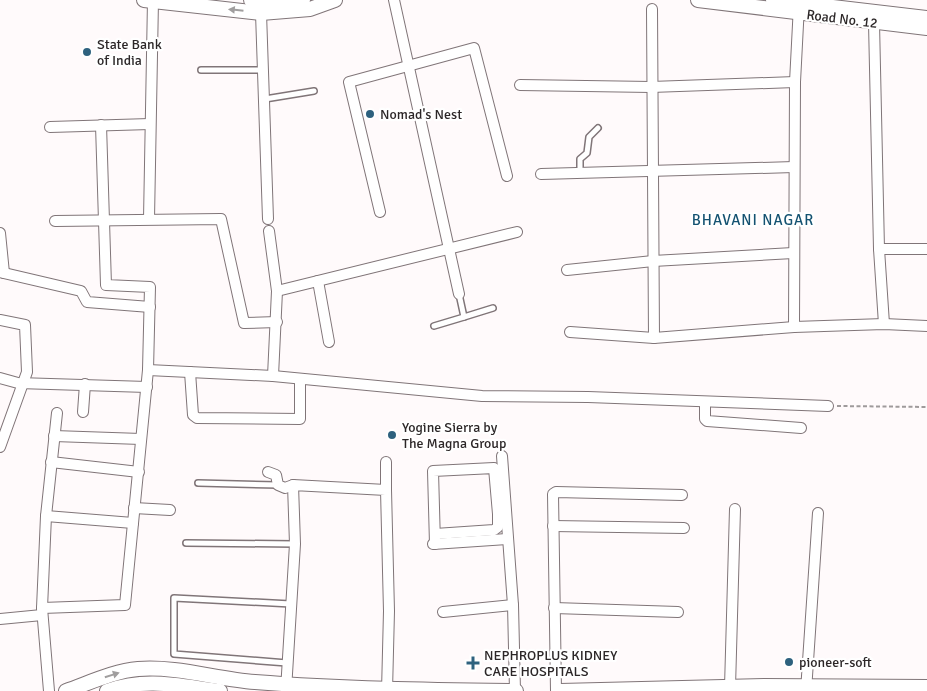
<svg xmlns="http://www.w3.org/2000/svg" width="927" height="691" font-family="Signika,sans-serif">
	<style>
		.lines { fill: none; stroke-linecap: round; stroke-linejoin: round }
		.lane-casing { stroke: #807578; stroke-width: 8 }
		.street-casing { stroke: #807578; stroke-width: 12 }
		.secondary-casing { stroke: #807578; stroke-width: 16 }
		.path { stroke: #9f9a9b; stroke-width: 2; stroke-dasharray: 4 2.5; stroke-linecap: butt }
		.lane { stroke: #fff; stroke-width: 5 }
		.street { stroke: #fff; stroke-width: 10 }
		.secondary { stroke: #fff; stroke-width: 14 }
		.oneway { fill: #a09e9e }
		.poi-dot { fill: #2e617e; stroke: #fff; stroke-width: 2 }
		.labels { text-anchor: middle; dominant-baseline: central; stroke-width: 4.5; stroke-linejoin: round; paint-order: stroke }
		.street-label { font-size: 14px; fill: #2c2728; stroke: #fff }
		.poi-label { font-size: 14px; fill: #2c2728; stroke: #fff; text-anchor: start }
		.neighbourhood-label { font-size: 15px; letter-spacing: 1px; fill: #145271; stroke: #fff }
	</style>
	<rect width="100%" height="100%" fill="#fffafb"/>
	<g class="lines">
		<g class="lane-casing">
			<g id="lane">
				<polyline points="201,70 263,70"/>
				<polyline points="265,99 314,91"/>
				<polyline points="580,173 580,159 587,153 589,137 598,128"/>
				<polyline points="464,317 493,308"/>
				<polyline points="434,326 464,317 459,294"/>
				<polyline points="198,483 278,485"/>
				<polyline points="186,543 295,544"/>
				<polyline points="287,663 174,654 174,598 291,604"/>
			</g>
		</g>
		<g class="street-casing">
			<g id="street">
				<polyline points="394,0 459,294"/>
				<polyline points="652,9 654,338"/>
				<polyline points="261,13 268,219"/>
				<polyline points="874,23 879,249 884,324"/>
				<polyline points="520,85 651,87 795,82"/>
				<polyline points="50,127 150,124"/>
				<polyline points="541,174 794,167"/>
				<polyline points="380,212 349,82 474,48 507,176"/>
				<polyline points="149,219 153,0"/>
				<polyline points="55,221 221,219 244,323 277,322"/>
				<polyline points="0,233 4,273"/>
				<polyline points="879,249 927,249"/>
				<polyline points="567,270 653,261 793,253"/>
				<polyline points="0,272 81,291 87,302 150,307"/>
				<polyline points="318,281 329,342"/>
				<polyline points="277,291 517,232"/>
				<polyline points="0,320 25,325 27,372 0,447"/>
				<polyline points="794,327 795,82 799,5"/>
				<polyline points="570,332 654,338 794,327 884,324 927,326"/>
				<polyline points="148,370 273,376 277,291 269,231"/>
				<polyline points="190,372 193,415 197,418 300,419 300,379"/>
				<polyline points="273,376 482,396 588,397 828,406"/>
				<polyline points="0,378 18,383 147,387"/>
				<polyline points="705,402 705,419 707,421 801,428"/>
				<polyline points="83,412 85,384"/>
				<polyline points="54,436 141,439"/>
				<polyline points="502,456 513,605 515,691"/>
				<polyline points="51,462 139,472"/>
				<polyline points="268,472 276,475 278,485 285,488 293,485"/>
				<polyline points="386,490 386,462"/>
				<polyline points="134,508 170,510"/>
				<polyline points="46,516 133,523"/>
				<polyline points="553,526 684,528"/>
				<polyline points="435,534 494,530 498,527 498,514"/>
				<polyline points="433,544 507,539"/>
				<polyline points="435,544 433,471 494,468 498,514 505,514"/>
				<polyline points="42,608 125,605 148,370 150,287 106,285 101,125"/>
				<polyline points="554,608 678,612"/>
				<polyline points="443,612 513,605"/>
				<polyline points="0,619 42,615"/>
				<polyline points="730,687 735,509"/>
				<polyline points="286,690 295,544 293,485 386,490 389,611 387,691"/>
				<polyline points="49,691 42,608 46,516 57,413"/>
				<polyline points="556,691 553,494 556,492 682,495"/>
				<polyline points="806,691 818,513"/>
			</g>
		</g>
		<g class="secondary-casing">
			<g id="secondary">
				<polyline points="144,0 261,13 310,9 335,0"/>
				<polyline points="251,0 303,0"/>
				<polyline points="698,0 927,28"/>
				<polyline points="773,0 927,18"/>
				<path d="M66 691C89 683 114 671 138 669 177 666 216 679 255 682 342 689 429 690 516 691"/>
				<path d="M107 691C147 677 179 686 220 691"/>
				<polyline points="560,691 764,686 927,687"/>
			</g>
		</g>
		<polyline class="path" points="837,406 927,407"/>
		<use href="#lane" class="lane"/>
		<use href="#street" class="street"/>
		<use href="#secondary" class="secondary"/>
	</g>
	<defs><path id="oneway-solid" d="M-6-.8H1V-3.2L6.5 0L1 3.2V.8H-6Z" transform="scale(1.25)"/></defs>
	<g class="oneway">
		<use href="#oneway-solid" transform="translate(236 10) rotate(-174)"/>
		<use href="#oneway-solid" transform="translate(112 675) rotate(-17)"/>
	</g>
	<g class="poi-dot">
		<circle cx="87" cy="52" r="5"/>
		<circle cx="370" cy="114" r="5"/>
		<circle cx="392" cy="435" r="5"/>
		<circle cx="789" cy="662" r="5"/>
		<path d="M470.5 655.5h5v5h5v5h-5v5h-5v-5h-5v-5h5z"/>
	</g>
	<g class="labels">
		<g class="street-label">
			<text transform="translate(842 19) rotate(7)">Road No. 12</text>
		</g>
		<g class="poi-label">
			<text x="97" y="44">State Bank<tspan x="97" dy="16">of India</tspan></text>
			<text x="380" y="114">Nomad's Nest</text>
			<text x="402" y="427">Yogine Sierra by<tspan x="402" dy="16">The Magna Group</tspan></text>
			<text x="484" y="655">NEPHROPLUS KIDNEY<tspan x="484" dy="16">CARE HOSPITALS</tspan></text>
			<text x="799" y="662">pioneer-soft</text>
		</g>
		<g class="neighbourhood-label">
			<text x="753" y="220">BHAVANI NAGAR</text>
		</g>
	</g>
</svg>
